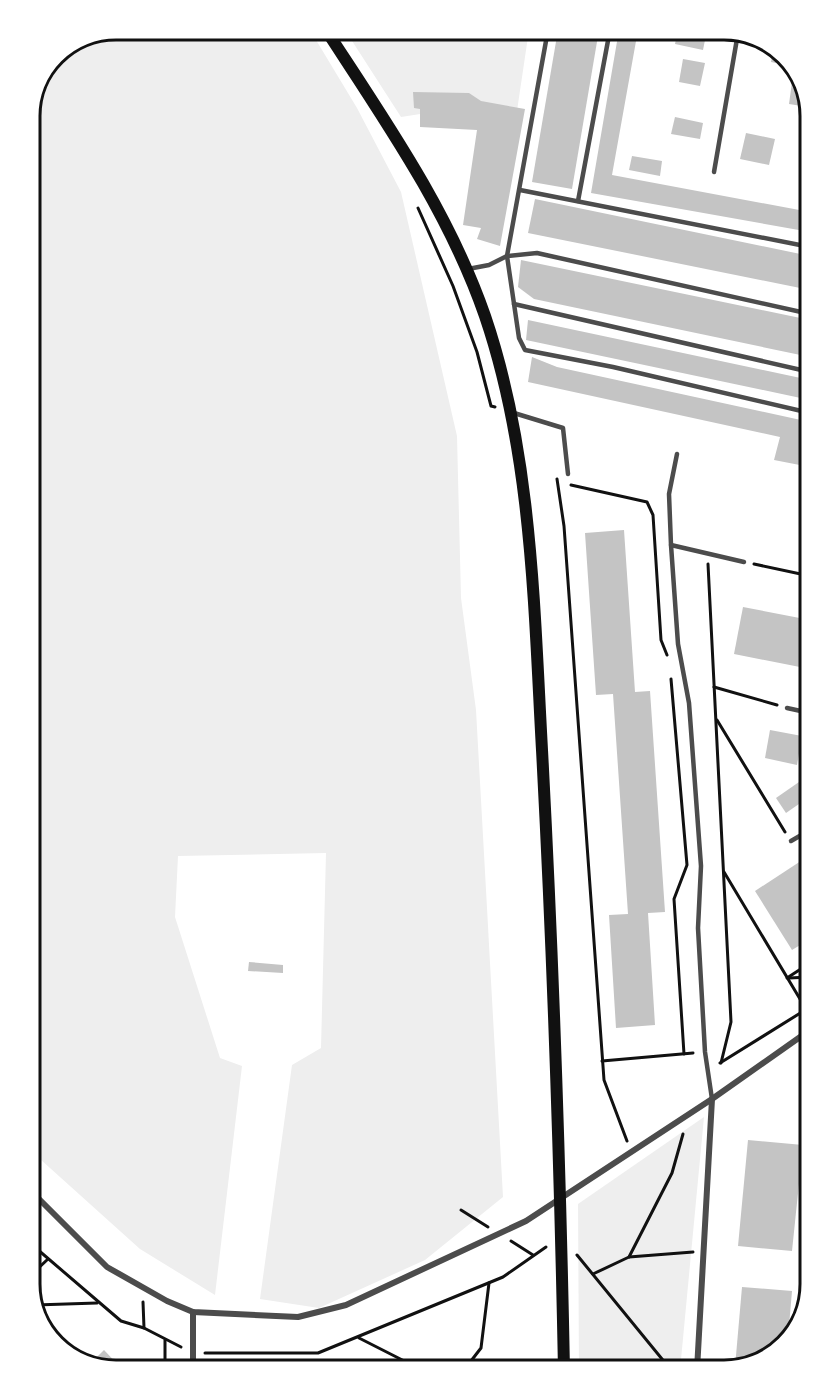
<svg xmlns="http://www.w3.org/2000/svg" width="840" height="1400" font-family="'Golos Text',sans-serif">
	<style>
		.green { fill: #eee }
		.building { fill: #c4c4c4 }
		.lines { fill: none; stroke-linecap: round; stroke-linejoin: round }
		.path { stroke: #111; stroke-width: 3 }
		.service { stroke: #4c4c4c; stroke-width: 4.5 }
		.minor { stroke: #4c4c4c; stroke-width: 6 }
		.secondary { stroke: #111; stroke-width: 12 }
		.rim { fill: none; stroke: #111; stroke-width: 3 }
	</style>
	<rect width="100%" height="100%" fill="#fff"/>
	<g class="green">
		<polygon points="116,30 310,30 357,108 401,192 457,436 461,598 476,710 503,1197 425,1260 319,1308 260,1299 292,1065 321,1048 326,853 178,856 175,917 220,1058 242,1066 215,1295 140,1249 30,1150 30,111 56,55"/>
		<polygon points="345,30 529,30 514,131 433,112 401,117"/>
		<polygon points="704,1117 680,1370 579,1370 578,1204"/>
	</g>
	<g class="building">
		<polygon points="558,30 599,30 572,189 532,182"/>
		<polygon points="619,30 638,30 612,175 810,212 810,232 591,193"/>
		<polygon points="678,30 707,30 703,50 675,44"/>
		<polygon points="774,47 774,48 791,66 771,62"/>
		<polygon points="683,59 705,63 700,86 679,82"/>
		<polygon points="792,82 802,83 808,107 789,104"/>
		<polygon points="413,92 469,93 481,101 525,109 500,246 477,239 481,228 463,225 477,130 420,127 420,109 414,108"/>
		<polygon points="803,111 809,112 810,128 801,126"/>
		<polygon points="675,117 703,123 700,139 671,134"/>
		<polygon points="746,133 775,139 769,165 740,159"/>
		<polygon points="632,156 662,161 660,176 629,170"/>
		<polygon points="535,199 810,256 810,290 528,233"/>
		<polygon points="521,260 810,320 810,357 534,299 518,287"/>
		<polygon points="528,320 810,380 810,400 526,340"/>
		<polygon points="532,357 557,367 810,422 810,467 774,460 780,437 528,382"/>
		<polygon points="624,530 635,692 650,691 665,912 648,913 655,1025 616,1028 609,915 628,914 613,694 596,695 585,533"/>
		<polygon points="743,607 810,620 810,669 734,654"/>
		<polygon points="770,730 802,736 797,765 765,758"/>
		<polygon points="799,782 809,797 786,813 776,798"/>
		<polygon points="810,855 810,939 792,950 755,891"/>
		<polygon points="249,962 283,965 283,973 248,971"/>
		<polygon points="748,1140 803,1145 792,1251 738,1246"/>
		<polygon points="742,1287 792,1291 788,1338 762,1361 735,1367"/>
		<polygon points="104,1350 123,1370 111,1370 91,1363"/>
	</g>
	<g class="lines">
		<g class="path">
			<polyline points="418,208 453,286 477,352 491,406 495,407"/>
			<polyline points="557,479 564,526 604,1080 627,1141"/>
			<polyline points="571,485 647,502 653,515 661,640 667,655"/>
			<polyline points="708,564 731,1022 721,1063"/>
			<polyline points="754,564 810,576"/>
			<polyline points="671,679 687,865 674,899 684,1054"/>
			<polyline points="714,687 777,705"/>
			<polyline points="717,720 785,832"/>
			<polyline points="724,872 806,1009"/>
			<polyline points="787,978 810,963"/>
			<polyline points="789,978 810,977"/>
			<polyline points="602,1061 693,1053"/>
			<polyline points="720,1063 810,1007"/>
			<polyline points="461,1210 488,1227"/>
			<polyline points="511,1241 533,1255"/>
			<polyline points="30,1243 121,1321 144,1328"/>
			<polyline points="577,1255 671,1370"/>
			<polyline points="629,1257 672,1173 683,1134"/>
			<polyline points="593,1274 629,1257 693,1252"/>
			<polyline points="30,1276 48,1259"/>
			<polyline points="143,1302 144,1328 181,1347"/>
			<polyline points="35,1305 97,1303"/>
			<polyline points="359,1338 422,1370"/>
			<polyline points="165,1340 165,1370"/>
			<polyline points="205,1353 318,1353 503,1277 546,1247"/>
			<polyline points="464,1370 481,1348 489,1283"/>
		</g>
		<g class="service">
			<polyline points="548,30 507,256 519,338 525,350 613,367 810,413"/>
			<polyline points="714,172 738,33"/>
			<polyline points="520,190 810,247"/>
			<polyline points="578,201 610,30"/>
			<polyline points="468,269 489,265 507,256 537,253 810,314"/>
			<polyline points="514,304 810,372"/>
			<polyline points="514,413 563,428 568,474"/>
			<polyline points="677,454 669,494 671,545 678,644 689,703 701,866 698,928 705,1052 712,1099"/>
			<polyline points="671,545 744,562"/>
			<polyline points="787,708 810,713"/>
			<polyline points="791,841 810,830"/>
			<polyline points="807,1293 810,1244"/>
		</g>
		<g class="minor">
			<polyline points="30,1190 107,1267 167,1301 193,1312 298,1317 346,1305 526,1221 712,1099 810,1030"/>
			<polyline points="193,1312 193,1370"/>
			<polyline points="697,1370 712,1099"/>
		</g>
		<path class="secondary" d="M326 30C386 122 449 212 485 316 532 454 534 606 542 750 553 957 560 1163 564 1370"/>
	</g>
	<path d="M0 0H840V1400H0ZM116 40H724A76 76 0 0 1 800 116V1284A76 76 0 0 1 724 1360H116A76 76 0 0 1 40 1284V116A76 76 0 0 1 116 40Z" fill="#fff" fill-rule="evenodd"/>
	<path class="rim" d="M116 40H724A76 76 0 0 1 800 116V1284A76 76 0 0 1 724 1360H116A76 76 0 0 1 40 1284V116A76 76 0 0 1 116 40Z"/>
</svg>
